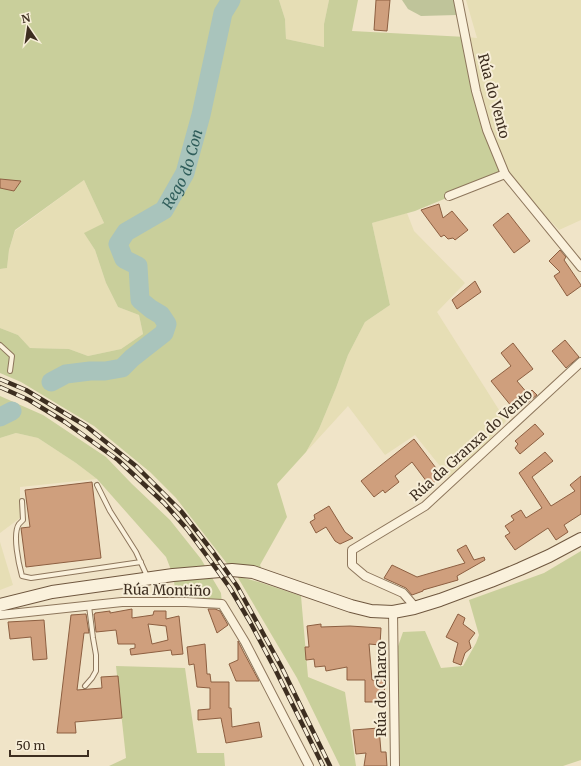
<svg xmlns="http://www.w3.org/2000/svg" width="581" height="766" font-family="Merriweather,serif">
	<style>
		.farmland { fill: #e6deb5 }
		.green { fill: #c9cf9b }
		.cemetery { fill: #bfc49a }
		.lines { fill: none; stroke-linecap: round; stroke-linejoin: round }
		.river { stroke: #a9c4bc; stroke-width: 19 }
		.building { fill: #cf9f7d; stroke: #8d5f41; fill-rule: evenodd }
		.lane-casing { stroke: #8d765c; stroke-width: 6 }
		.street-casing { stroke: #8d765c; stroke-width: 10 }
		.secondary-casing { stroke: #6f573f; stroke-width: 14 }
		.lane { stroke: #faf1dc; stroke-width: 4 }
		.street { stroke: #faf1dc; stroke-width: 8 }
		.secondary { stroke: #faf1dc; stroke-width: 12 }
		.rail-casing { stroke: #3d2e20; stroke-width: 4.5 }
		.rail { stroke: #f7eed8; stroke-width: 3; stroke-dasharray: 9; stroke-linecap: butt }
		.labels { text-anchor: middle; dominant-baseline: central; stroke-width: 4; stroke-linejoin: round; paint-order: stroke }
		.street-label { font-size: 14px; fill: #3d2e20; stroke: #f7eed8 }
		.water-label { font-size: 15px; font-style: italic; fill: #2f5d5a; stroke: #f7eed8 }
	</style>
	<rect width="100%" height="100%" fill="#f0e4c8"/>
	<g class="farmland">
		<polygon points="279,0 329,0 324,24 324,47 286,39 285,19"/>
		<polygon points="466,0 581,0 581,220 559,230 505,174 487,130 466,37 477,38"/>
		<polygon points="84,180 104,223 85,234 95,250 106,283 118,307 139,315 143,334 121,349 88,356 69,349 30,348 18,335 0,328 0,269 7,268 9,250 15,231"/>
		<polygon points="407,213 414,231 465,283 437,312 506,421 455,479 448,476 415,435 385,455 348,406 306,452 319,429 336,388 348,355 365,322 390,305 372,223"/>
		<polygon points="16,433 38,438 76,463 97,479 20,487 20,518 0,533 0,438"/>
		<polygon points="0,542 13,585 0,590"/>
	</g>
	<g class="green">
		<polygon points="0,0 279,0 285,19 286,39 324,47 324,24 329,0 358,0 352,31 466,37 487,130 505,174 415,211 372,223 390,305 365,322 348,355 336,388 319,429 306,452 277,484 287,517 260,565 264,575 232,570 176,498 150,472 94,426 21,382 0,373 0,328 18,335 30,348 69,349 88,356 121,349 143,334 139,315 118,307 106,283 95,250 84,233 104,223 84,180 15,230 9,250 7,268 0,269 0,188 14,191 20,181 0,179"/>
		<polygon points="0,396 43,415 106,457 132,484 170,520 201,559 221,593 222,604 177,602 173,575 166,557 97,479 76,463 38,438 16,433 0,438"/>
		<polygon points="581,551 581,760 563,766 395,766 394,658 403,632 425,631 441,668 463,666 476,643 479,635 469,600 544,573"/>
		<polygon points="237,576 259,582 301,596 308,677 345,692 356,766 340,766 297,678"/>
		<polygon points="116,666 185,668 197,753 224,753 225,766 109,766 126,758"/>
	</g>
	<polygon class="cemetery" points="402,0 454,0 457,15 421,16 408,9"/>
	<g class="lines">
		<g class="river">
			<path id="s1" d="M51 382 66 374 90 371H105L122 368 132 358 146 347 164 333 167 324 161 315 151 309 140 300 138 266 124 259 118 244 126 232 164 210 185 173 201 115 223 13 231 0"/>
			<polyline points="0,417 12,411"/>
		</g>
	</g>
	<g class="building">
		<polygon points="376,0 390,0 387,31 374,30"/>
		<polygon points="0,179 21,181 14,191 0,188"/>
		<polygon points="439,204 443,218 452,211 468,230 455,240 453,238 448,239 444,235 441,237 429,221 421,210"/>
		<polygon points="508,213 530,241 514,253 493,225"/>
		<polygon points="560,250 566,257 564,260 581,285 581,286 567,296 554,276 560,272 549,261"/>
		<polygon points="475,281 481,292 457,309 452,300"/>
		<polygon points="565,340 579,357 566,368 552,351"/>
		<polygon points="513,343 533,369 517,381 528,394 532,390 537,395 516,412 491,381 511,366 501,353"/>
		<polygon points="535,424 544,434 520,454 515,448 518,444 515,441"/>
		<polygon points="414,439 442,476 430,486 412,462 395,476 399,482 385,493 383,490 374,497 361,481"/>
		<polygon points="545,452 553,461 532,477 551,506 575,491 570,485 581,476 581,514 564,525 568,532 556,540 548,528 515,550 505,536 510,533 505,526 514,520 511,516 521,510 526,518 542,508 519,473"/>
		<polygon points="92,482 101,558 26,567 21,528 30,527 25,490"/>
		<polygon points="329,506 345,532 353,538 340,544 335,541 326,527 316,533 310,522 315,519 314,515"/>
		<polygon points="466,545 474,560 484,557 485,560 457,576 458,580 423,590 423,591 412,595 406,588 384,578 392,565 417,577 465,563 457,550"/>
		<path d="M132 609V618L153 615 154 611H166V619L179 616 183 654 172 655 171 650 131 655 130 649 135 648V644H118L116 630 96 632 94 614H95V613L110 611V613ZM148 624 166 626 168 640 152 644Z"/>
		<polygon points="208,609 215,609 220,611 228,625 217,633"/>
		<polygon points="86,614 89,633 84,633 77,690 102,688 101,677 118,676 122,718 75,722 76,733 57,733 71,615"/>
		<polygon points="458,614 465,618 463,624 475,633 469,641 471,648 465,653 461,665 453,662 458,643 446,637"/>
		<polygon points="44,620 47,659 33,660 31,637 10,639 8,622"/>
		<polygon points="321,624 321,627 350,626 381,628 380,645 369,644 372,680 385,680 384,702 365,702 365,680 347,680 347,667 326,671 325,666 315,667 314,659 306,660 305,647 309,647 307,626"/>
		<polygon points="238,641 244,653 259,681 236,681 229,664 238,660"/>
		<polygon points="205,644 207,674 210,674 211,682 229,682 229,708 231,708 232,727 259,722 262,737 226,743 221,718 198,720 198,710 210,709 210,688 197,687 194,664 189,665 187,647"/>
		<polygon points="379,728 381,752 386,752 387,766 364,766 366,753 356,754 353,730"/>
	</g>
	<g class="lines">
		<g class="lane-casing">
			<g id="lane">
				<polyline points="0,345 12,356 10,371"/>
				<polyline points="97,485 110,511 136,552 147,576"/>
				<path d="M22 501 23 520C23 520 19 524 19 524 12 534 19 565 22 576L31 578 141 562"/>
				<polyline points="85,686 92,678 96,671 96,655 93,638 89,606"/>
			</g>
		</g>
		<g class="street-casing">
			<g id="street">
				<polyline points="458,0 476,91 487,130 505,174 581,267"/>
				<polyline points="449,196 505,174"/>
				<polyline points="416,608 403,593 365,576 352,565 352,550 425,506 581,362"/>
				<polyline points="393,612 395,766"/>
				<polyline points="0,615 122,602 186,602 222,604 245,642 309,766"/>
			</g>
		</g>
		<g class="secondary-casing">
			<polyline id="secondary" points="0,605 52,592 173,575 232,570 253,572 351,606 371,611 393,612 414,608 440,600 491,581 520,569 549,556 581,539"/>
		</g>
		<use href="#lane" class="lane"/>
		<use href="#street" class="street"/>
		<use href="#secondary" class="secondary"/>
		<g class="rail-casing">
			<g id="rail">
				<polyline points="0,379 26,390 86,426 136,466 181,511 213,552 237,586 281,666 330,766"/>
				<polyline points="0,387 29,400 65,422 118,460 164,503 187,529 207,556 230,588 250,622 275,669 323,766"/>
			</g>
		</g>
		<use href="#rail" class="rail"/>
	</g>
	<g class="labels">
		<g class="street-label">
			<text transform="translate(494 96) rotate(75)">Rúa do Vento</text>
			<text transform="translate(471 445) rotate(-42)">Rúa da Granxa do Vento</text>
			<text transform="translate(167 590) rotate(1)">Rúa Montiño</text>
			<text transform="translate(381 689) rotate(-90)">Rúa do Charco</text>
		</g>
		<g class="water-label">
			<text stroke="none"><textPath href="#s1" startOffset="344">Rego do Con</textPath></text>
		</g>
	</g>
	<g transform="translate(28 28) rotate(347)" stroke="#f7eed8" stroke-width="3" paint-order="stroke">
	<path d="M0-3L7 15L0 10L-7 15Z" fill="#3d2e20"/>
	<text y="-6" font-size="11" font-weight="bold" text-anchor="middle" fill="#3d2e20">N</text>
	</g>
	<path d="M10 750v6h78v-6" fill="none" stroke="#3d2e20" stroke-width="2"/>
	<text x="16" y="750" font-size="12" fill="#3d2e20" stroke="#f7eed8" stroke-width="3" paint-order="stroke">50 m</text>
</svg>
